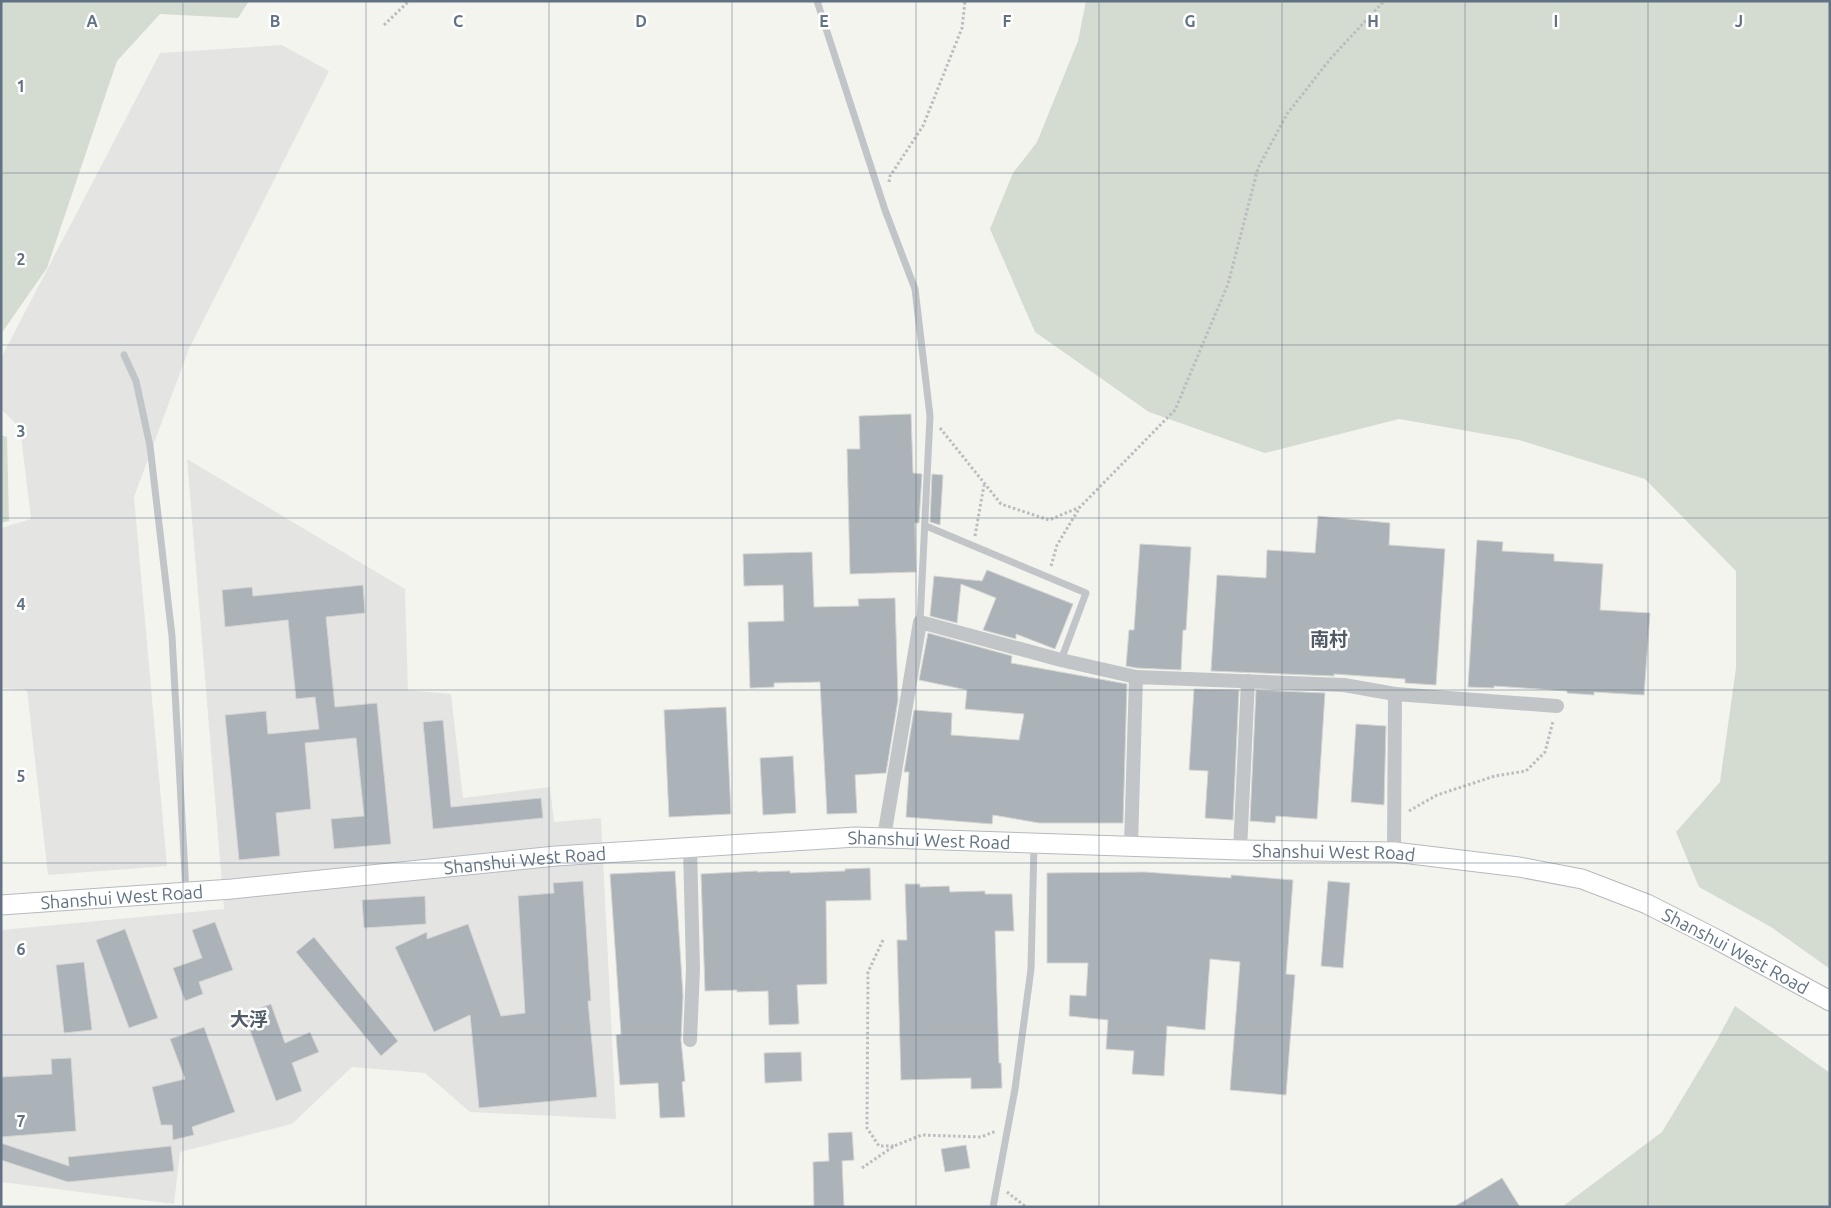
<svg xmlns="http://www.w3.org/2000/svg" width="1831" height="1208" font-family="Ubuntu,'Noto Sans SC',sans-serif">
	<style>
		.built { fill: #e4e5e3 }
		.green { fill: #d4dbd0 }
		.building { fill: #abb2b8; stroke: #d5d5d2 }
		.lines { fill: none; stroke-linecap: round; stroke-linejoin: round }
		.secondary-casing { stroke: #b5babf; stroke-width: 21 }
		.path { stroke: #babdbf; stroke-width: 3; stroke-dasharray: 2.5 2.5; stroke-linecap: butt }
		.lane { stroke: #c1c5c8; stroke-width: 7 }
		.street { stroke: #c1c5c8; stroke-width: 14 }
		.secondary { stroke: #fff; stroke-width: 19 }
		.grid { fill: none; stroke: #607283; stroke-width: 1; stroke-opacity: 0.55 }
		.labels { text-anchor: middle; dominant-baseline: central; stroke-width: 5; stroke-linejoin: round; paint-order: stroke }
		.street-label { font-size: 18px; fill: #607283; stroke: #fff }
		.neighbourhood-label { font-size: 19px; font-weight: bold; fill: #4f5c67; stroke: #fff }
		.grid-label { font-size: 16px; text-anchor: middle; font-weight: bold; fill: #607283; stroke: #fff; stroke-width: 5; stroke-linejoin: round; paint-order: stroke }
	</style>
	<rect width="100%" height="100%" fill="#f4f4ef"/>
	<g class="built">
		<polygon points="282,45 329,71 189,349 134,497 167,866 48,875 27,690 1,688 1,528 31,519 20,428 1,409 1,358 160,53"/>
		<polygon points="187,459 405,589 408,690 451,694 463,798 550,787 554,822 601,818 616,1119 470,1112 425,1073 352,1067 292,1124 180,1152 174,1204 1,1182 1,930 224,909"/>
	</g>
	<g class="green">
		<polygon points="1,1 249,1 238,18 160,14 117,61 47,268 1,334"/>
		<polygon points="1086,1 1830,1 1830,969 1771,927 1699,887 1676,832 1720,782 1736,668 1736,571 1645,479 1519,440 1399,419 1265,453 1149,412 1035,332 990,229 1013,173 1037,142 1078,41"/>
		<polygon points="1,435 7,437 9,521 1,523"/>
		<polygon points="1735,1006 1830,1073 1830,1207 1562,1207 1662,1132 1715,1044"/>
	</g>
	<g class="building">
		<polygon points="911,414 913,473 922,474 919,523 915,523 916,572 850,574 847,449 860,449 859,416"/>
		<polygon points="932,474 943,475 940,525 930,522"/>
		<polygon points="1318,516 1390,523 1389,545 1445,549 1436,685 1405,683 1405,679 1334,674 1334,676 1211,671 1217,575 1266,578 1267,550 1315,553"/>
		<polygon points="1477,540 1503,542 1502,551 1554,554 1554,561 1603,564 1600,610 1650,613 1644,695 1594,692 1594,695 1567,693 1567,691 1494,686 1494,688 1468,687"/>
		<polygon points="1140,544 1191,547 1186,630 1183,630 1181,670 1137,668 1126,666 1129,630 1134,630"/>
		<polygon points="812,552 814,607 859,606 858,599 895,598 898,700 886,773 855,775 857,813 827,814 820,682 774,683 774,687 750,688 748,622 784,621 783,585 744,586 743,554"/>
		<polygon points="987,570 1073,604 1055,649 1016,634 1016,639 983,630 996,598 961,584 957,623 930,616 934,576 982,581"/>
		<polygon points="363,585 365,613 326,617 335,707 377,703 391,844 334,849 331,819 364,816 356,738 305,743 311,809 276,813 280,856 239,860 225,715 266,711 268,734 319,729 315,697 296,699 288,620 225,627 222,590 252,587 253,596"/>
		<polygon points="928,633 1012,656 1011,663 1127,684 1123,823 1039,823 993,815 992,824 906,817 909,772 904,772 914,710 952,713 951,735 1019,740 1024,714 965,709 967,690 919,680"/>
		<polygon points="1194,689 1239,690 1233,820 1205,818 1208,771 1189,770"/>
		<polygon points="1256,690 1325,693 1317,819 1276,816 1275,823 1250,821"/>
		<polygon points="726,707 731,814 669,817 664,710"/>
		<polygon points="443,720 451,807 541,798 543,818 433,829 423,722"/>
		<polygon points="1356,724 1386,726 1384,805 1351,802"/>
		<polygon points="793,756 796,813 763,815 760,758"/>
		<polygon points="870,868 871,900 826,901 827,984 797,985 799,1024 769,1025 768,991 737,992 737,990 705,991 701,874 757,871 757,872 790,871 790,873 845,871 845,869"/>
		<polygon points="675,871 683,996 681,1040 685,1081 682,1082 685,1117 660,1118 658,1083 620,1085 616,1035 621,1034 610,874"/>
		<polygon points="1144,872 1231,878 1231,875 1293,880 1286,974 1295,975 1286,1095 1230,1090 1240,962 1210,959 1205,1030 1167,1026 1164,1076 1132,1074 1134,1051 1106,1049 1108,1020 1069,1016 1070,995 1086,996 1088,963 1047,963 1047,873"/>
		<polygon points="583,881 591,1001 588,1001 597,1097 479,1108 470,1015 434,1032 395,947 427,932 427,939 468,924 501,1016 525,1013 518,896 554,893 553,883"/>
		<polygon points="1328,881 1350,883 1343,968 1321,966"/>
		<polygon points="905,884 920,884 920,887 949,886 950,892 985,891 985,894 1012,894 1014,931 995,931 999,1063 1001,1063 1002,1088 971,1089 971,1078 901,1080 897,940 907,940"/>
		<polygon points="425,896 426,924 364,928 362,900"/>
		<polygon points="215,922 233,970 199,982 203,994 185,1001 173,968 202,958 192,930"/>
		<polygon points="125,929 158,1018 129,1028 96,940"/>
		<polygon points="314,937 398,1041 381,1056 296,952"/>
		<polygon points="84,962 92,1030 64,1033 56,965"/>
		<polygon points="271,1004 285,1043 310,1032 319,1052 292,1063 302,1091 276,1101 244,1014"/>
		<polygon points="204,1027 235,1112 192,1127 194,1135 173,1140 172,1125 161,1125 152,1087 185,1079 170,1039"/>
		<polygon points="801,1052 802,1081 765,1083 764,1053"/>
		<polygon points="71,1058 76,1131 1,1137 1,1077 52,1074 51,1059"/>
		<polygon points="852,1132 854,1160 842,1161 844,1207 814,1207 813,1162 829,1161 828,1133"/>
		<polygon points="1,1143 69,1166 68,1157 171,1146 174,1171 68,1182 1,1160"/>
		<polygon points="966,1145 970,1168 945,1172 941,1149"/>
		<polygon points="1502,1178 1520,1207 1454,1207"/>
	</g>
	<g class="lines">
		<g class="secondary-casing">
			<g id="secondary">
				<path id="s1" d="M1 905 232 889 556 856 856 837 1240 850 1394 852 1519 867 1582 879 1647 904 1716 939 1830 1001"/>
			</g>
		</g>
		<g class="path">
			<polyline points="384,25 409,1"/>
			<polyline points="889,182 890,176 923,126 962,28 965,1"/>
			<polyline points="940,428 1001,504 1049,520 1080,507 1175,410 1228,284 1258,168 1287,114 1331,58 1384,1"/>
			<polyline points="975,536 984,485"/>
			<polyline points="1051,566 1057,545 1080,507"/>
			<polyline points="1409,811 1437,795 1495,776 1526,771 1545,752 1553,721"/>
			<polyline points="883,940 868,972 867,1128 879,1146 894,1146"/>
			<polyline points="862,1168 894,1146 922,1135 981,1137 996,1131"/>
			<polyline points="1007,1192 1026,1207"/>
		</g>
		<g class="lane">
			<polyline points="817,1 885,210 915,289 930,416 920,622"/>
			<polyline points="124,355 136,381 150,446 172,636 186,892"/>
			<polyline points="926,526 1086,593 1061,660"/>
			<polyline points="993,1207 1015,1089 1031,969 1034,844"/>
		</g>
		<g class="street">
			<polyline points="884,837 920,622 1061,660 1136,677"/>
			<polyline points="1131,845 1136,677 1344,685 1395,694 1557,706"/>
			<polyline points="690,847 693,969 690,1040"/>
			<polyline points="1240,850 1248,681"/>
			<polyline points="1394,852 1395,694"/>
		</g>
		<use href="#secondary" class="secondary"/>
	</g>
	<path class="grid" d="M183 1V1207M366 1V1207M549 1V1207M732 1V1207M916 1V1207M1099 1V1207M1282 1V1207M1465 1V1207M1648 1V1207M1 173H1830M1 345H1830M1 518H1830M1 690H1830M1 863H1830M1 1035H1830"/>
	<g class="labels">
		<g class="street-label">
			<text stroke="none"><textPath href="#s1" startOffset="931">Shanshui West Road</textPath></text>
			<text stroke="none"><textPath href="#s1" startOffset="1336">Shanshui West Road</textPath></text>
			<text stroke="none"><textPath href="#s1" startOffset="526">Shanshui West Road</textPath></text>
			<text stroke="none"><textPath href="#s1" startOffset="121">Shanshui West Road</textPath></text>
			<text stroke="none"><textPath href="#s1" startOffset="1756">Shanshui West Road</textPath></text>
		</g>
		<g class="neighbourhood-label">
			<text x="1329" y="639">南村</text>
			<text x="249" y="1019">大浮</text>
		</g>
	</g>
	<g class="grid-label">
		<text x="92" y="27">A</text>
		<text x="275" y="27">B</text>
		<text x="458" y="27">C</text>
		<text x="641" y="27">D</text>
		<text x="824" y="27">E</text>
		<text x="1007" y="27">F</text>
		<text x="1190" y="27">G</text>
		<text x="1373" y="27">H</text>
		<text x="1556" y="27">I</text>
		<text x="1739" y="27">J</text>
		<text x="21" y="92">1</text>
		<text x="21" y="265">2</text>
		<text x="21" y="437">3</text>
		<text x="21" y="610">4</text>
		<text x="21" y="782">5</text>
		<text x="21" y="955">6</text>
		<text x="21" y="1127">7</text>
	</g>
	<rect width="1831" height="1208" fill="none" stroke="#607283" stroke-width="5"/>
</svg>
